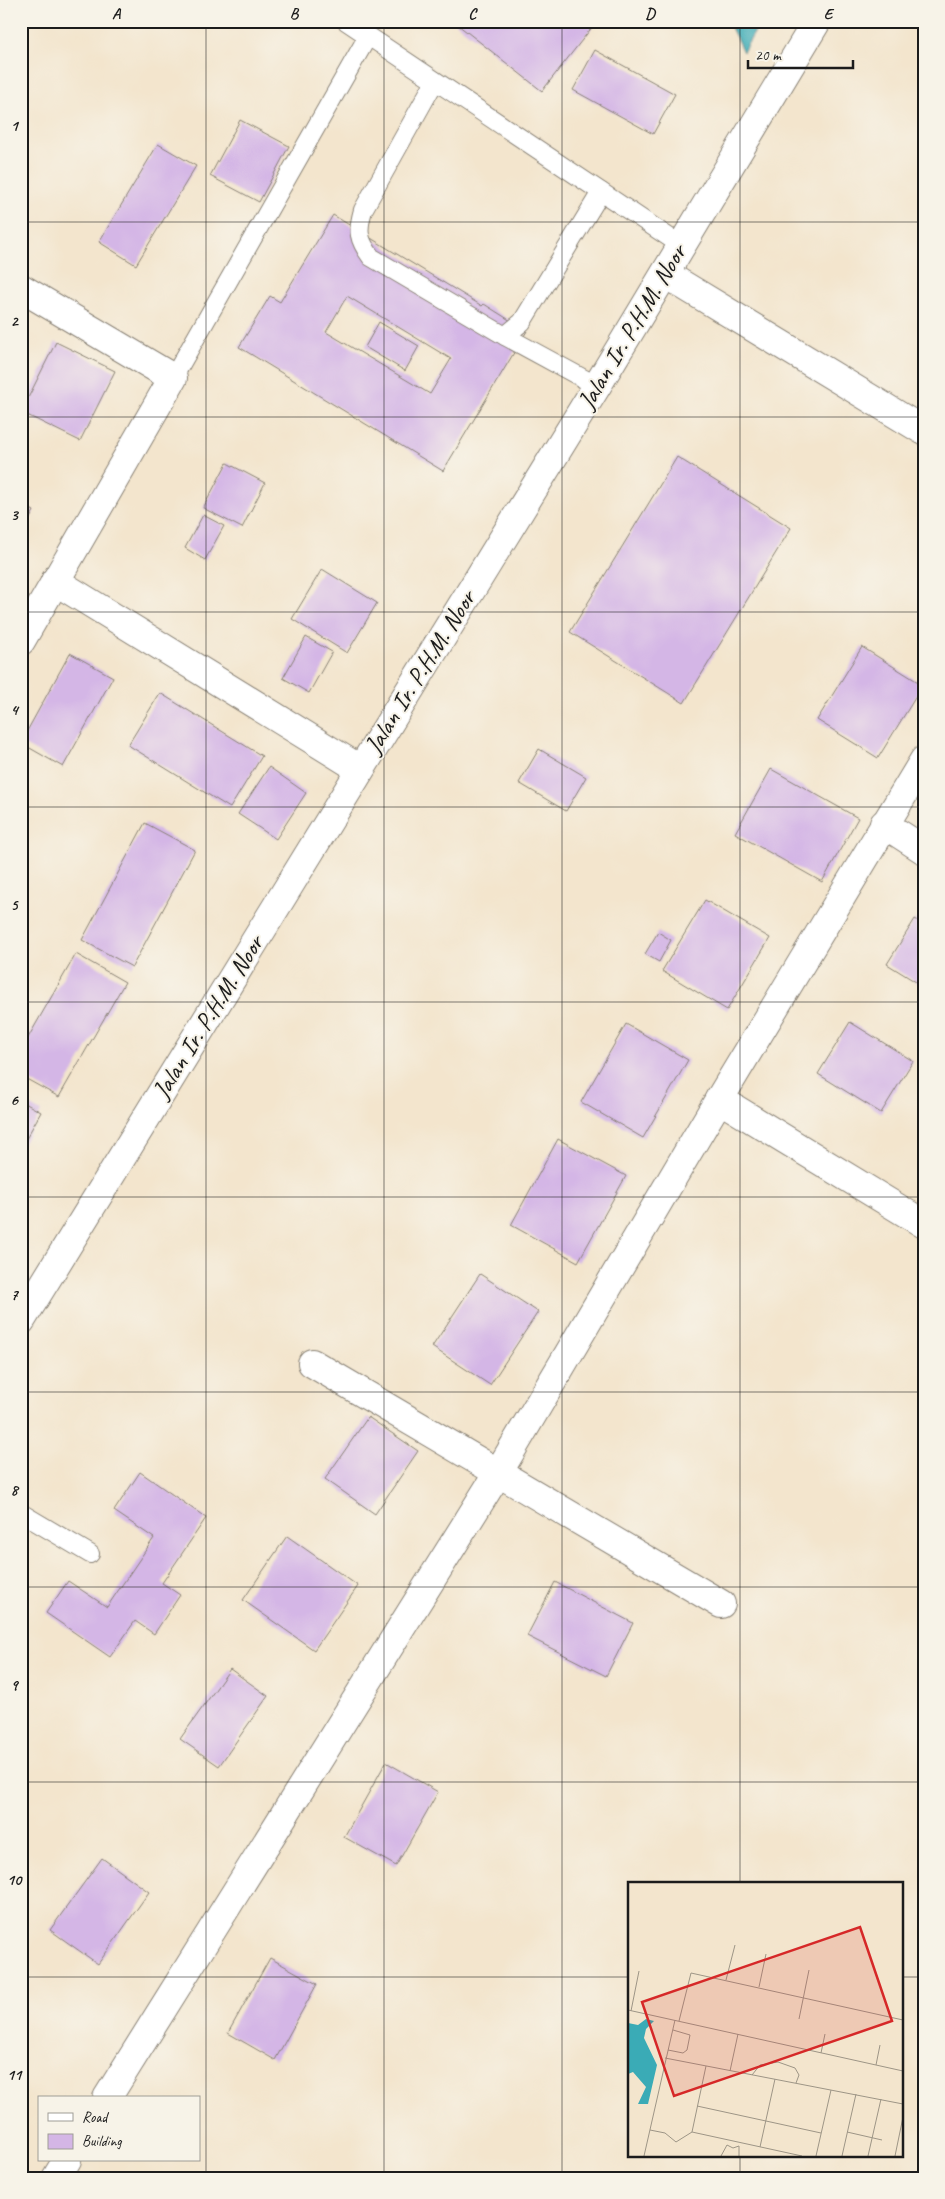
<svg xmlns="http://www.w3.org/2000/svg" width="945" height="2199" font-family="Caveat,sans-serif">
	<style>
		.water { fill: #3aabb6; stroke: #2b6469 }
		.building { fill: #d4b6e6; fill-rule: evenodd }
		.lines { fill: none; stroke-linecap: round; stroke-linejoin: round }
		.service-casing { stroke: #888074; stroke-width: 20 }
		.minor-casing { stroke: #888074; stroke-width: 30 }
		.primary-casing { stroke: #888074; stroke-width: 30 }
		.service { stroke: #fff; stroke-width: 18 }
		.minor { stroke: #fff; stroke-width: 28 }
		.primary { stroke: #fff; stroke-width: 28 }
		.grid { fill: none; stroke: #1c1c1c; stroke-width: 1; stroke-opacity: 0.55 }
		.labels { text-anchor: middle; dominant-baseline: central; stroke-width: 4; stroke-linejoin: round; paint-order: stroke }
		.street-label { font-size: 25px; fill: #1c1c1c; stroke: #f7f3e8 }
		.inset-road { fill: none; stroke: #9d9586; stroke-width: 1 }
		.view { fill: #d62828; fill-opacity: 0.15; stroke: #d62828; stroke-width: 2.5 }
		.inset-edge { fill: none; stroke: #1c1c1c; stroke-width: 2.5 }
		.neatline { fill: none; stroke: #1c1c1c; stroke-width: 2 }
		.grid-label { font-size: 16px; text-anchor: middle; font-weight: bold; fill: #1c1c1c }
	</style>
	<rect width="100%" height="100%" fill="#f7f3e8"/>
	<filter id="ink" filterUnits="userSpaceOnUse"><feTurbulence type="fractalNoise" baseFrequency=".02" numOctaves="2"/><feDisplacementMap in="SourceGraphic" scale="10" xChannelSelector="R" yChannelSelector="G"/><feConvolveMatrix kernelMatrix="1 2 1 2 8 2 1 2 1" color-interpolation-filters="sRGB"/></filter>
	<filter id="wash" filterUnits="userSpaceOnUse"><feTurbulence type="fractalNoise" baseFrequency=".0096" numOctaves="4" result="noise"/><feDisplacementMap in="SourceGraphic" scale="20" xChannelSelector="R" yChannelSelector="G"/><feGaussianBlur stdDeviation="1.12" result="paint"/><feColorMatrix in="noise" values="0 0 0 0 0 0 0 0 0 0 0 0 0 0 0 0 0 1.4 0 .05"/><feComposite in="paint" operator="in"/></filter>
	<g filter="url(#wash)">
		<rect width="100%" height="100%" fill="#f3e5cd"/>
		<polygon class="water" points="728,21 761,21 743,52"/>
		<g id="blocks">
			<g class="building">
				<polygon points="453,21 597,21 542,91"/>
				<polygon points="595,50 675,94 653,134 573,90"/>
				<polygon points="240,120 289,146 259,202 210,176"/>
				<polygon points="158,144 196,166 136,265 99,242"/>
				<path d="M333 215 482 306 484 304 527 331 443 471 239 347 270 296 280 302ZM347 296 451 359 430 394 326 332Z"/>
				<polygon points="379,322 419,346 405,371 365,347"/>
				<polygon points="56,342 115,371 80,441 21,412"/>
				<polygon points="677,457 791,528 684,703 570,632"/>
				<polygon points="227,463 265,483 242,528 203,508"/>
				<polygon points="21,504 34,511 21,535"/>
				<polygon points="203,515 224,526 205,560 185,548"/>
				<polygon points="322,569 377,603 347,653 292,619"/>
				<polygon points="306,637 332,652 309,693 283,678"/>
				<polygon points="862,647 923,685 878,758 817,720"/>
				<polygon points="70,653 113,677 63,767 21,743 21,742"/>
				<polygon points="160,693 262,756 230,808 128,745"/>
				<polygon points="539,749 586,777 566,811 519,783"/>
				<polygon points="269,767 306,793 276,839 238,814"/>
				<polygon points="771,769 858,818 822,882 735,833"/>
				<polygon points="145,823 195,850 132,967 82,940"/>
				<polygon points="705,900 770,938 727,1010 662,971"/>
				<polygon points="915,919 924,924 924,987 887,964"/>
				<polygon points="658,932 671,940 659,962 645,954"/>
				<polygon points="76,954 125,982 59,1097 21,1076 21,1050"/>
				<polygon points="850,1022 913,1061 881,1113 818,1074"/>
				<polygon points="626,1024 688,1060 643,1138 581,1102"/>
				<polygon points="21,1101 41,1112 21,1148"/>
				<polygon points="558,1139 626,1176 578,1262 511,1225"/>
				<polygon points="480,1274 538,1312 490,1385 432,1347"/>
				<polygon points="368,1417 418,1451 375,1514 325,1479"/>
				<polygon points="140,1472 206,1518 162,1583 180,1595 154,1634 135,1621 110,1657 46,1613 68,1581 107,1607 154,1538 114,1511"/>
				<polygon points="287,1536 358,1586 314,1650 243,1600"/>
				<polygon points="555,1582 633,1623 606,1676 527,1636"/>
				<polygon points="230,1669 268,1696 219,1766 180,1739"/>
				<polygon points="386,1762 438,1792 396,1866 344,1837"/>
				<polygon points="102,1858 149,1892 98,1964 50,1930"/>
				<polygon points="270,1958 317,1984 275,2060 228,2033"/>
			</g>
		</g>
	</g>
	<g filter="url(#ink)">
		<use href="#blocks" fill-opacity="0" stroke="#888074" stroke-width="1"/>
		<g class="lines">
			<g class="service-casing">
				<g id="service">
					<polyline points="346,21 682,246"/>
					<path d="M435 81 363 210C357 231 358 239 371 257L505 336 522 322 601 192"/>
					<polyline points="505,336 597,386"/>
					<polyline points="173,378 368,36"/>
					<polyline points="21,1513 90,1554"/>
				</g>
			</g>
			<g class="minor-casing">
				<g id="minor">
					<polyline points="665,274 924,431"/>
					<polyline points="21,288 173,378 21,641"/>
					<polyline points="55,581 360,769"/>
					<polyline points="884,824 924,850"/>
					<polyline points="719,1099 924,1224"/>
					<polyline points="312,1363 721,1604"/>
					<polyline points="107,2098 498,1473 711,1113 924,760"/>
					<polyline points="56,2178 67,2160"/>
				</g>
			</g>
			<g class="primary-casing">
				<polyline id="primary" points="21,1321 597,386 817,21"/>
			</g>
			<use href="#service" class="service"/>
			<use href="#minor" class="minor"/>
			<use href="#primary" class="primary"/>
		</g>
	</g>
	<path class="grid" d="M206 21V2178M384 21V2178M562 21V2178M740 21V1883M21 222H924M21 417H924M21 612H924M21 807H924M21 1002H924M21 1197H924M21 1392H924M21 1587H924M21 1782H924M21 1977H629M901 1977H924M740 2155V2178"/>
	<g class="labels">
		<g class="street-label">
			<text transform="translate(632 327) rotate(-59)">Jalan Ir. P.H.M. Noor</text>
			<text transform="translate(420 672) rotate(-58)">Jalan Ir. P.H.M. Noor</text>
			<text transform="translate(208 1017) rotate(-58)">Jalan Ir. P.H.M. Noor</text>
		</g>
	</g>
	<g transform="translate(628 1882)">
		<rect width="275" height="275" fill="#f3e5cd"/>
		<path d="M18 137 26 139 18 147 16 156 29 183 20 222H10L18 205 5 190 0 192V141L10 143Z" fill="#3aabb6"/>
		<path class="inset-road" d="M98 98 107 63M131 105 138 72M0 128 275 189M3 129 11 89M171 137 181 88M51 139 63 91 275 138M40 168 55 171 59 168 62 153 45 148M193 171 197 152M37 176 275 222M248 183 252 163M78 184 64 250 174 274M102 189 110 152M124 193 132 183 150 180 167 186 171 193 168 201M69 224 193 251M22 248 37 251 48 260 64 250M219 250 254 258M132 265 147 197M16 274 47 138M93 274 99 263 105 266 111 264V274M188 274 203 208M214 274 228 212M240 274 253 217M267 274 275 235"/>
		<path class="view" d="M232 45 264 139 46 214 14 120Z"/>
		<rect width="275" height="275" class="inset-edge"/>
	</g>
	<rect width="945" height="2199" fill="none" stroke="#f7f3e8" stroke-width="55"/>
	<rect x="38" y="2096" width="162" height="65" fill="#f7f3e8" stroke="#9f9d96"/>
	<rect x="48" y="2113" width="25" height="8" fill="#ffffff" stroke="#9f9d96"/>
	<text x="82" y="2122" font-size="15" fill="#1c1c1c">Road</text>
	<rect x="48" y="2134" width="25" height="15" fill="#d4b6e6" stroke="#9f9d96"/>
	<text x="82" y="2146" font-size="15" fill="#1c1c1c">Building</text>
	<path d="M748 60v8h105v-8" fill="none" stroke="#1c1c1c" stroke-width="2.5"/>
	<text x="755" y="60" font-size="15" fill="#1c1c1c" stroke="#f7f3e8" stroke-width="4" paint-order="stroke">20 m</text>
	<rect x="28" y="28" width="890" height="2144" class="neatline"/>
	<g class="grid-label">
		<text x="116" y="19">A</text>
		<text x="294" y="19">B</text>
		<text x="472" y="19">C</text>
		<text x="650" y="19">D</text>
		<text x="828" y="19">E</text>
		<text x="14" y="131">1</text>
		<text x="14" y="326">2</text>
		<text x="14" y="520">3</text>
		<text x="14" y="715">4</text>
		<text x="14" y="910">5</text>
		<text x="14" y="1105">6</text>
		<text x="14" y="1300">7</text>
		<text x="14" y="1495">8</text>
		<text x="14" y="1690">9</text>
		<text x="14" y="1885">10</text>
		<text x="14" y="2080">11</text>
	</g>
</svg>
